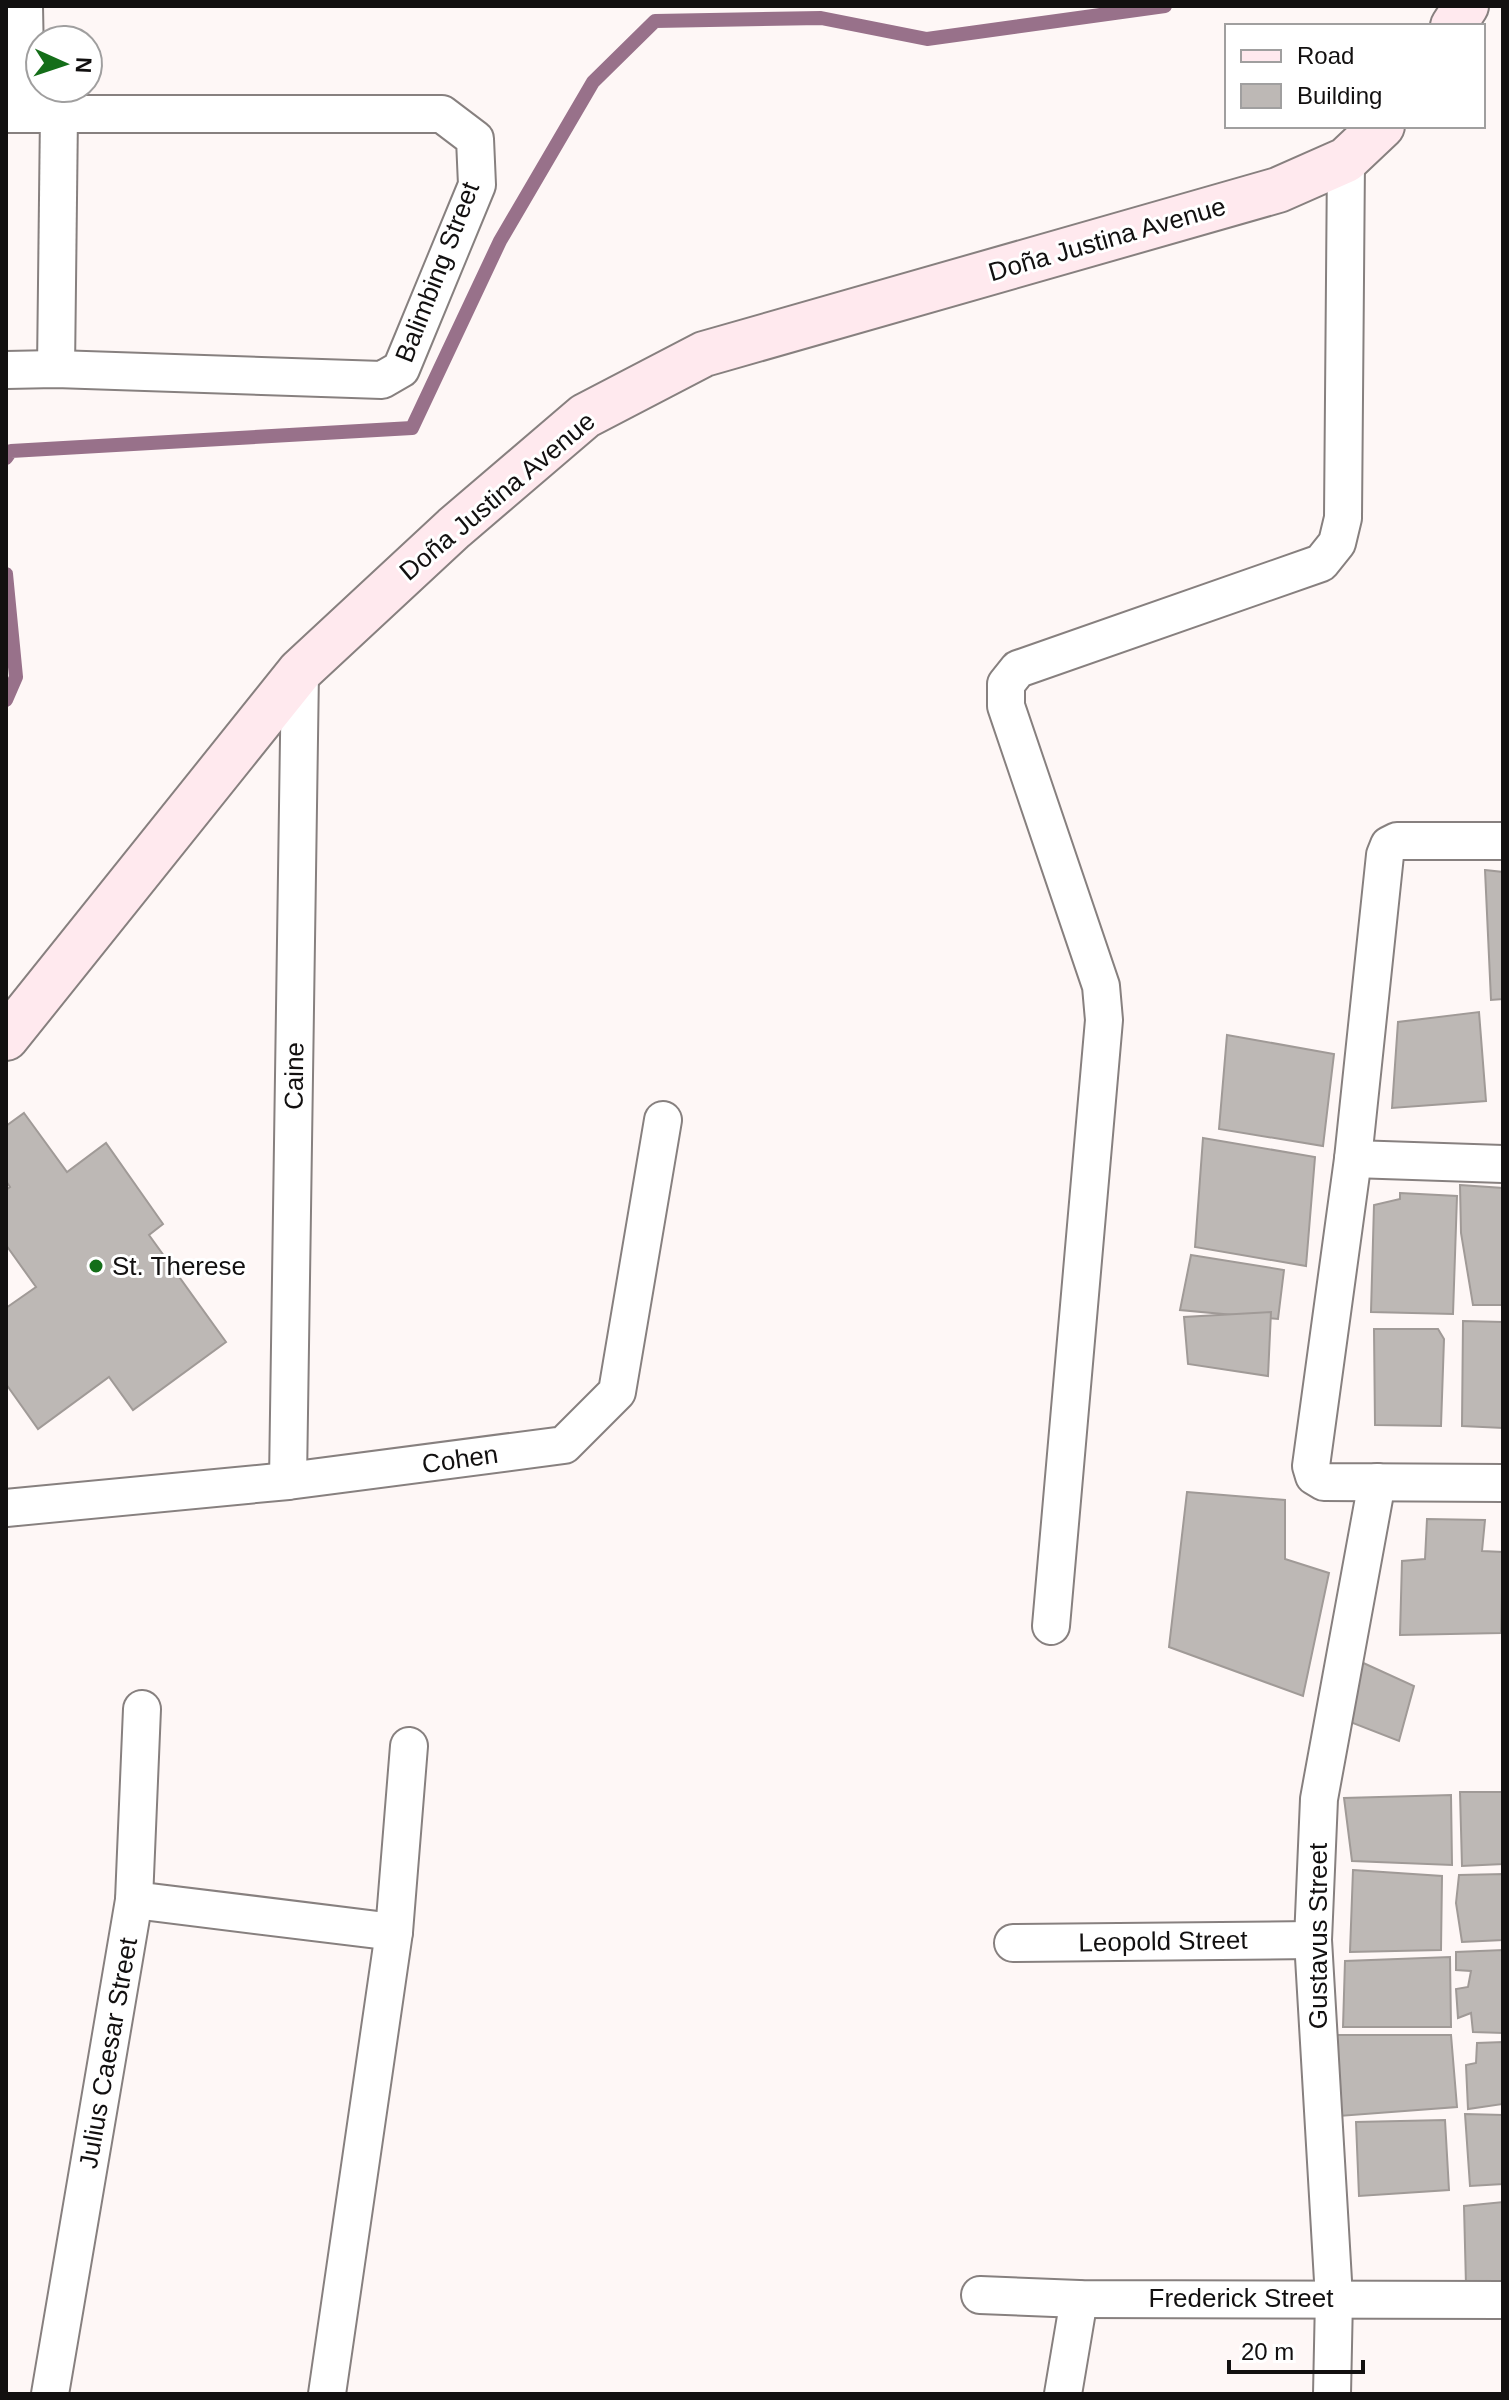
<svg xmlns="http://www.w3.org/2000/svg" width="1509" height="2400" font-family="Helvetica,sans-serif">
	<style>
		.lines { fill: none; stroke-linecap: round; stroke-linejoin: round }
		.stream { stroke: #98718a; stroke-width: 14 }
		.building { fill: #bdb8b5; stroke: #a09a97; stroke-width: 2 }
		.street-casing { stroke: #87807f; stroke-width: 40 }
		.secondary-casing { stroke: #87807f; stroke-width: 48 }
		.street { stroke: #fff; stroke-width: 36 }
		.secondary { stroke: #ffe9ee; stroke-width: 44 }
		.poi-dot { fill: #146e19; stroke: #fff; stroke-width: 3 }
		.labels { text-anchor: middle; dominant-baseline: central; stroke-width: 6; stroke-linejoin: round; paint-order: stroke }
		.street-label { font-size: 26px; fill: #121010; stroke: #fff }
		.poi-label { font-size: 26px; fill: #121010; stroke: #fff; text-anchor: start }
	</style>
	<rect width="100%" height="100%" fill="#fef7f6"/>
	<g class="lines">
		<g class="stream">
			<polyline points="6,458 11,451 412,428 500,241 593,82 655,21 821,18 927,39 1165,6"/>
			<polyline points="6,574 16,677 6,700"/>
		</g>
	</g>
	<g class="building">
		<polygon points="1485,870 1503,872 1503,999 1491,1000"/>
		<polygon points="1479,1012 1486,1101 1392,1108 1398,1022"/>
		<polygon points="1227,1035 1334,1054 1323,1146 1219,1129"/>
		<polygon points="24,1113 67,1172 106,1143 163,1224 149,1235 226,1342 133,1410 109,1377 38,1429 6,1384 6,1308 36,1287 6,1245 6,1190 10,1187 6,1181 6,1126"/>
		<polygon points="1203,1138 1315,1157 1306,1266 1195,1247"/>
		<polygon points="1460,1185 1503,1188 1503,1305 1473,1305 1461,1233"/>
		<polygon points="1400,1193 1457,1196 1453,1314 1371,1312 1374,1205 1400,1199"/>
		<polygon points="1191,1255 1284,1270 1278,1319 1180,1310"/>
		<polygon points="1271,1312 1268,1376 1188,1364 1184,1317"/>
		<polygon points="1463,1321 1503,1322 1503,1428 1462,1426"/>
		<polygon points="1374,1329 1438,1329 1444,1339 1441,1426 1375,1425"/>
		<polygon points="1187,1492 1285,1500 1285,1559 1329,1573 1303,1696 1169,1647"/>
		<polygon points="1427,1519 1485,1520 1482,1551 1503,1552 1501,1633 1400,1635 1402,1561 1425,1559"/>
		<polygon points="1359,1661 1414,1686 1399,1741 1345,1720"/>
		<polygon points="1460,1792 1503,1792 1503,1864 1462,1866"/>
		<polygon points="1451,1795 1452,1865 1352,1861 1344,1798"/>
		<polygon points="1353,1870 1442,1876 1441,1950 1350,1952"/>
		<polygon points="1503,1874 1503,1940 1462,1942 1456,1903 1459,1875"/>
		<polygon points="1503,1950 1503,2033 1473,2032 1471,2013 1458,2018 1456,1989 1468,1987 1471,1971 1456,1970 1456,1952"/>
		<polygon points="1450,1957 1451,2027 1343,2027 1345,1961"/>
		<polygon points="1335,2035 1451,2035 1457,2107 1339,2116"/>
		<polygon points="1503,2042 1503,2104 1468,2109 1466,2065 1476,2063 1477,2043"/>
		<polygon points="1465,2114 1503,2115 1503,2184 1470,2186"/>
		<polygon points="1445,2120 1449,2190 1359,2196 1356,2122"/>
		<polygon points="1503,2202 1503,2288 1466,2285 1464,2206"/>
	</g>
	<g class="lines">
		<g class="street-casing">
			<g id="street">
				<polyline points="24,6 26,113"/>
				<polyline points="6,114 442,114 475,139 477,185 401,369 382,380 56,369 6,370"/>
				<polyline points="56,369 59,114"/>
				<polyline points="1503,841 1397,841 1389,845 1385,855 1353,1159 1311,1466 1314,1476 1324,1482 1503,1483"/>
				<polyline points="1353,1159 1503,1164"/>
				<polyline points="288,1481 300,671"/>
				<polyline points="6,1508 288,1481 564,1445 617,1392 663,1120"/>
				<polyline points="1051,1626 1104,1020 1101,986 1006,706 1006,684 1018,669 1321,563 1337,543 1343,518 1346,160"/>
				<polyline points="134,1900 394,1932"/>
				<polyline points="1013,1943 1313,1940"/>
				<polyline points="980,2295 1079,2299 1503,2300"/>
				<polyline points="50,2394 134,1900 142,1709"/>
				<polyline points="327,2394 394,1932 409,1746"/>
				<polyline points="1063,2394 1079,2299"/>
				<polyline points="1332,2394 1334,2298 1313,1940 1319,1799 1377,1482"/>
			</g>
		</g>
		<g class="secondary-casing">
			<g id="secondary">
				<polyline points="1453,26 1466,6"/>
				<polyline points="6,1038 300,671 454,528 585,416 704,354 1278,190 1346,160 1382,126"/>
			</g>
		</g>
		<use href="#street" class="street"/>
		<use href="#secondary" class="secondary"/>
	</g>
	<circle class="poi-dot" cx="96" cy="1266" r="8"/>
	<g class="labels">
		<g class="street-label">
			<text transform="translate(1107 239) rotate(-16)">Doña Justina Avenue</text>
			<text transform="translate(437 272) rotate(-69)">Balimbing Street</text>
			<text transform="translate(497 496) rotate(-40)">Doña Justina Avenue</text>
			<text transform="translate(294 1076) rotate(-89)">Caine</text>
			<text transform="translate(460 1459) rotate(-8)">Cohen</text>
			<text transform="translate(1318 1936) rotate(-90)">Gustavus Street</text>
			<text transform="translate(1163 1941) rotate(-1)">Leopold Street</text>
			<text transform="translate(108 2053) rotate(-80)">Julius Caesar Street</text>
			<text x="1241" y="2298">Frederick Street</text>
		</g>
		<g class="poi-label">
			<text x="112" y="1266">St. Therese</text>
		</g>
	</g>
	<rect width="1509" height="2400" fill="none" stroke="#121010" stroke-width="16"/>
	<rect x="1225" y="24" width="260" height="104" fill="#ffffff" stroke="#a09f9f" stroke-width="2"/>
	<rect x="1241" y="50" width="40" height="12" fill="#ffe9ee" stroke="#a09f9f" stroke-width="2"/>
	<text x="1297" y="64" font-size="24" fill="#121010">Road</text>
	<rect x="1241" y="84" width="40" height="24" fill="#bdb8b5" stroke="#a09f9f" stroke-width="2"/>
	<text x="1297" y="104" font-size="24" fill="#121010">Building</text>
	<g transform="translate(64 64) rotate(93)"><circle r="38" fill="#ffffff" stroke="#a09f9f" stroke-width="2"/>
	<path d="M0-6L14 30L0 20L-14 30Z" fill="#146e19"/>
	<text y="-12" font-size="22" font-weight="bold" text-anchor="middle" fill="#121010">N</text>
	</g>
	<path d="M1229 2360v12h134v-12" fill="none" stroke="#121010" stroke-width="4"/>
	<text x="1241" y="2360" font-size="24" fill="#121010" stroke="#ffffff" stroke-width="6" paint-order="stroke">20 m</text>
</svg>
